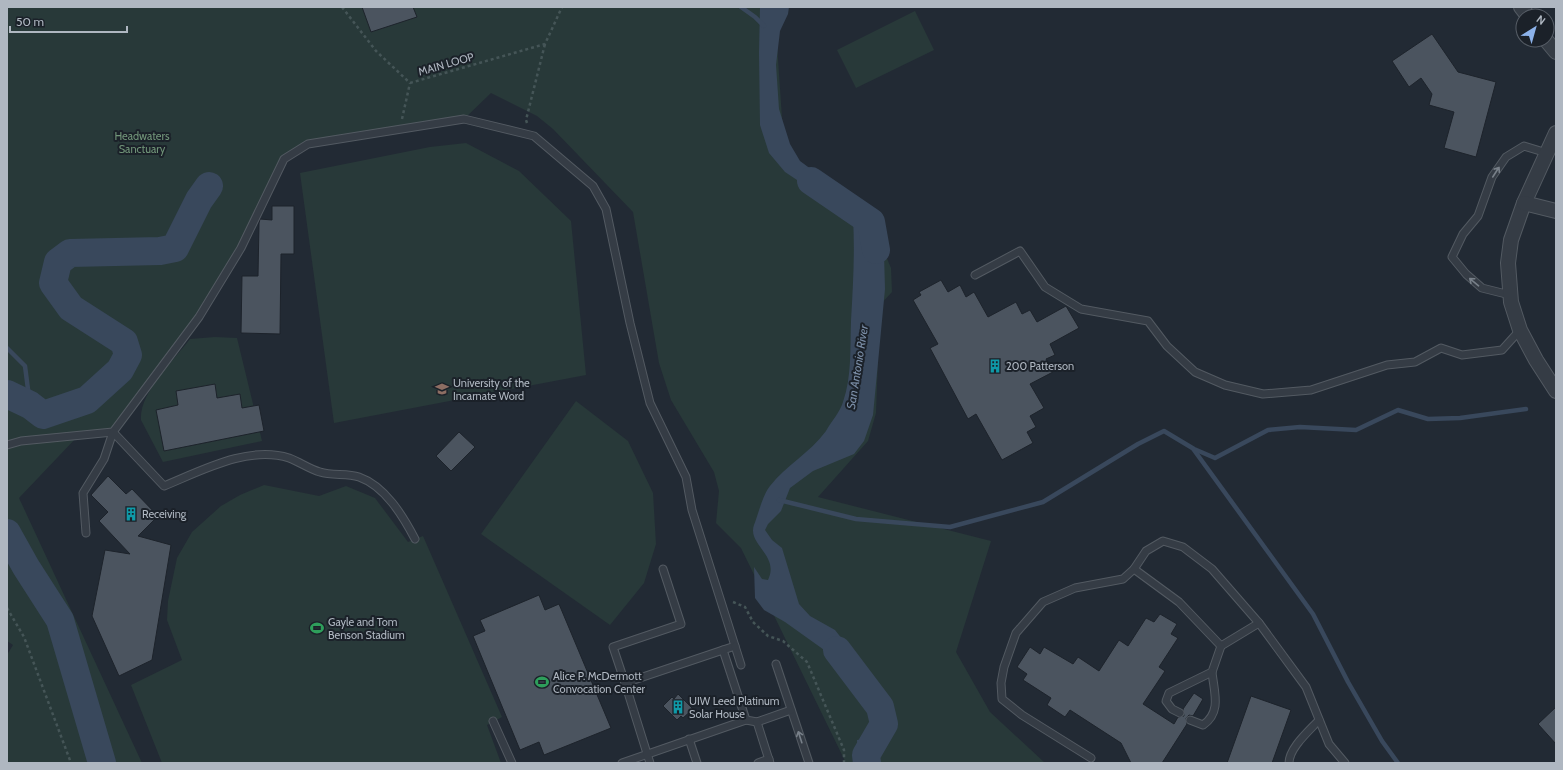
<svg xmlns="http://www.w3.org/2000/svg" width="1563" height="770" font-family="Cabin,sans-serif">
	<style>
		.green { fill: #283939 }
		.water { fill: #39485c }
		.lines { fill: none; stroke-linecap: round; stroke-linejoin: round }
		.stream { stroke: #39485c; stroke-width: 4.5 }
		.river { stroke: #39485c; stroke-width: 28 }
		.building { fill: #4b545f; stroke: #1d232b }
		.lane-casing { stroke: #535a62; stroke-width: 9 }
		.street-casing { stroke: #535a62; stroke-width: 16 }
		.path { stroke: #455557; stroke-width: 2.5; stroke-dasharray: 3 3; stroke-linecap: butt }
		.lane { stroke: #353c45; stroke-width: 7 }
		.street { stroke: #353c45; stroke-width: 14 }
		.oneway { stroke: #788089 }
		.labels { text-anchor: middle; dominant-baseline: central; stroke-width: 4; stroke-linejoin: round; paint-order: stroke }
		.street-label { font-size: 11px; fill: #afb7c1; stroke: #1b2129 }
		.park-label { font-size: 11px; fill: #719579; stroke: #1b2129 }
		.poi-label { font-size: 11px; fill: #afb7c1; stroke: #1b2129; text-anchor: start }
		.water-label { font-size: 12px; font-style: italic; fill: #7b8ea7; stroke: #1b2129 }
	</style>
	<rect width="100%" height="100%" fill="#222a34"/>
	<g class="green">
		<polygon points="7,7 776,7 776,29 783,133 794,175 811,197 864,227 880,242 891,268 892,292 880,305 876,413 868,441 818,497 991,541 956,652 990,712 1045,763 846,763 741,548 716,523 719,491 714,472 671,400 659,363 633,212 553,129 537,116 491,93 464,119 308,144 284,159 241,248 199,317 113,432 77,437 19,498 142,763 7,763 7,655 13,645 7,641"/>
		<polygon points="915,11 934,50 856,88 837,50"/>
		<polygon points="466,143 519,171 571,221 586,375 334,423 300,173 430,147"/>
		<path d="M215 337 237 338 262 441 163 462 141 420C139 393 174 360 190 339Z"/>
		<polygon points="576,401 628,441 653,493 656,544 644,583 610,625 481,534"/>
		<polygon points="264,485 319,496 346,486 375,498 408,542 423,536 502,717 487,725 501,763 162,763 131,685 182,660 167,620 168,601 177,558 192,532 221,506 240,495"/>
	</g>
	<g class="water">
		<polygon points="760,7 789,7 788,14 780,31 776,65 779,109 790,144 800,161 858,204 833,204 785,172 769,153 760,125 759,53"/>
		<path d="M877 215 883 219 885 289 873 415 864 441 854 454 813 471 790 488 781 511 768 524 765 530 772 540 782 548 799 604 810 616 835 630 869 673 888 707 889 724 871 753 872 763H858L857 740 870 738 877 723 865 682 853 679 847 681 840 674 827 652 785 622 764 610 755 598 754 567 762 579 768 580C780 555 747 545 754 525 758 515 763 494 770 486 786 465 810 453 826 431 831 422 840 412 843 402 852 376 850 348 851 321 853 286 855 252 853 218Z"/>
	</g>
	<g class="lines">
		<g class="stream">
			<polyline points="741,7 755,17 764,26"/>
			<polyline points="7,348 25,366 30,405"/>
			<polyline points="1194,450 1313,614 1348,682 1382,741 1398,763"/>
			<polyline points="779,500 856,519 950,527 1043,502 1138,444 1164,431 1194,449 1215,458 1268,430 1300,427 1356,430 1398,410 1428,419 1460,418 1526,409"/>
		</g>
		<g class="river">
			<polyline points="811,181 871,222 876,250"/>
			<polyline points="7,394 30,405 43,415 87,400 120,370 128,355 124,342 71,308 53,283 58,262 70,253 160,251 175,248 199,200 209,186"/>
			<polyline points="7,533 26,567 60,620 102,763"/>
			<polyline points="837,650 880,707 884,724 866,755 867,763"/>
		</g>
	</g>
	<g class="building">
		<polygon points="362,7 413,7 417,17 371,32"/>
		<polygon points="1432,34 1458,72 1496,82 1476,157 1444,148 1454,112 1429,105 1432,94 1421,78 1409,87 1392,61"/>
		<polygon points="272,206 294,206 294,254 281,254 280,334 241,333 242,276 258,276 259,223 260,219 272,220"/>
		<polygon points="941,280 948,292 960,285 966,297 974,292 988,317 1016,302 1022,314 1030,310 1037,322 1066,306 1079,328 1050,344 1055,355 1046,359 1053,372 1030,384 1044,408 1030,416 1036,427 1027,432 1033,443 1002,460 976,414 968,419 930,348 938,344 913,300 921,295 919,292"/>
		<polygon points="215,384 217,398 240,394 242,408 259,405 264,431 164,451 156,410 178,405 176,391"/>
		<polygon points="459,432 475,447 451,471 436,456"/>
		<polygon points="108,476 126,494 132,489 158,516 138,536 171,545 152,660 119,676 92,616 105,550 130,554 99,521 108,512 91,495"/>
		<polygon points="539,595 545,610 559,604 611,728 544,755 539,742 520,750 473,636 485,631 480,620"/>
		<polygon points="1160,614 1177,624 1171,634 1178,638 1159,667 1165,671 1143,704 1174,724 1178,717 1184,716 1183,709 1194,693 1203,699 1193,716 1189,715 1186,718 1187,724 1162,763 1131,763 1121,743 1070,710 1065,717 1047,705 1051,698 1023,680 1027,674 1017,667 1030,647 1040,654 1044,647 1073,664 1078,657 1099,671 1119,640 1128,646 1146,618 1154,622"/>
		<polygon points="678,694 693,709 683,718 681,716 677,720 663,706 672,697 674,699"/>
		<polygon points="1251,696 1291,710 1272,763 1227,763"/>
		<polygon points="1556,707 1556,744 1538,724"/>
	</g>
	<g class="lines">
		<g class="lane-casing">
			<g id="lane">
				<polyline points="975,275 1020,251 1045,287 1081,309 1148,321 1167,346 1195,372 1225,385 1263,394 1311,390 1387,365 1415,362 1441,348 1462,355 1502,350 1520,330"/>
				<polyline points="1510,295 1482,288 1466,274 1452,257 1463,234 1478,216 1492,177 1506,157 1524,146 1547,153"/>
				<polyline points="7,445 21,441 113,432 199,317 241,248 284,159 308,144 464,119 534,136 593,186 606,209 630,323 650,403 686,477 692,510 735,646 723,650 746,720 622,763"/>
				<path d="M86 533 83 493 104 459 113 432 164 486C201 471 248 445 289 458 300 462 309 469 320 472 332 476 347 473 359 477 385 486 403 516 415 539"/>
				<polyline points="1134,569 1179,602 1221,646 1259,623"/>
				<polyline points="735,646 741,665"/>
				<polyline points="776,664 809,763"/>
				<polyline points="625,683 613,647 681,624 663,569"/>
				<polyline points="1180,713 1172,709 1166,701 1169,693 1212,672 1221,646"/>
				<polyline points="746,720 757,722 791,710"/>
				<path d="M1190 720 1203 725C1222 712 1214 692 1212 672"/>
				<polyline points="493,721 512,763"/>
				<polyline points="757,722 770,763"/>
				<polyline points="689,739 697,763"/>
				<polyline points="1091,758 1022,715 1002,699 1001,683 1004,667 1016,633 1043,602 1075,588 1123,579 1134,569 1146,551 1163,541 1183,547 1212,569 1259,623 1306,687 1329,744 1345,763"/>
				<polyline points="650,763 625,683 723,650"/>
				<polyline points="758,763 769,759"/>
				<path d="M1289 763C1289 748 1309 731 1319 720"/>
			</g>
		</g>
		<g class="street-casing">
			<g id="street">
				<polyline points="1521,7 1528,16"/>
				<polyline points="1546,40 1556,52"/>
				<polyline points="1556,133 1524,203 1511,240 1508,263 1511,302 1520,330 1536,360 1556,391"/>
				<polyline points="1524,203 1556,211"/>
			</g>
		</g>
		<g class="path">
			<polyline points="342,7 376,51 410,83"/>
			<polyline points="410,83 545,44 562,7"/>
			<polyline points="402,119 410,83"/>
			<polyline points="527,123 526,120 545,44"/>
			<polyline points="733,602 745,607 753,622 768,636 783,641 807,662 844,750 844,763"/>
			<polyline points="7,608 24,637 71,763"/>
		</g>
		<use href="#lane" class="lane"/>
		<use href="#street" class="street"/>
	</g>
	<defs><path id="oneway-shaft" d="M-6 0H5M1.5-3L5.5 0L1.5 3" fill="none" stroke-width="1.6" stroke-linecap="round" stroke-linejoin="round"/></defs>
	<g class="oneway">
		<use href="#oneway-shaft" transform="translate(1496 172) rotate(-57)"/>
		<use href="#oneway-shaft" transform="translate(1474 282) rotate(-140)"/>
		<use href="#oneway-shaft" transform="translate(800 737) rotate(-108)"/>
	</g>
	<defs>
		<g id="building-bare" transform="scale(1.08)"><path d="M-4-6H4V6H1V3H-1V6H-4ZM-2.5-4.3h1.7v1.8h-1.7ZM.8-4.3h1.7v1.8H.8ZM-2.5-1h1.7V.8h-1.7ZM.8-1h1.7V.8H.8Z" fill="#0f9aa8" stroke="#1b2129" stroke-width="2.5" paint-order="stroke"/></g>
		<g id="university-bare" transform="scale(1.08)"><path d="M0-5L7-2L0 1L-7-2ZM-4 1L0 2.5L4 1V4Q0 6-4 4Z" fill="#8d6e63" stroke="#1b2129" stroke-width="2.5" paint-order="stroke"/></g>
		<g id="stadium-bare" transform="scale(1.08)"><path d="M0-5a6.5 5 0 1 0 0 10a6.5 5 0 1 0 0-10ZM-3.5-1.8h7v3.6h-7Z" fill="#2e9e5b" stroke="#1b2129" stroke-width="2.5" paint-order="stroke"/></g>
	</defs>
	<g fill-rule="evenodd">
		<use href="#building-bare" x="995" y="366"/>
		<use href="#university-bare" x="442" y="389"/>
		<use href="#building-bare" x="131" y="514"/>
		<use href="#stadium-bare" x="317" y="628"/>
		<use href="#stadium-bare" x="542" y="682"/>
		<use href="#building-bare" x="678" y="707"/>
	</g>
	<g class="labels">
		<g class="street-label">
			<text transform="translate(446 64) rotate(-16)">MAIN LOOP</text>
		</g>
		<g class="park-label">
			<text x="142" y="136">Headwaters<tspan x="142" dy="13">Sanctuary</tspan></text>
		</g>
		<g class="poi-label">
			<text x="1006" y="366">200 Patterson</text>
			<text x="453" y="383">University of the<tspan x="453" dy="13">Incarnate Word</tspan></text>
			<text x="142" y="514">Receiving</text>
			<text x="328" y="622">Gayle and Tom<tspan x="328" dy="13">Benson Stadium</tspan></text>
			<text x="553" y="676">Alice P. McDermott<tspan x="553" dy="13">Convocation Center</tspan></text>
			<text x="689" y="701">UIW Leed Platinum<tspan x="689" dy="13">Solar House</tspan></text>
		</g>
		<g class="water-label">
			<text transform="translate(857 367) rotate(-81)">San Antonio River</text>
		</g>
	</g>
	<rect width="1563" height="770" fill="none" stroke="#afb7c1" stroke-width="16"/>
	<g transform="translate(1535 28) rotate(37)"><circle r="19" fill="#1b2129" stroke="#565d66"/>
	<path d="M0-3L7 15L0 10L-7 15Z" fill="#8cb2ea"/>
	<text y="-6" font-size="11" font-weight="bold" text-anchor="middle" fill="#afb7c1">N</text>
	</g>
	<path d="M10 26v6h117v-6" fill="none" stroke="#afb7c1" stroke-width="2"/>
	<text x="16" y="26" font-size="12" fill="#afb7c1" stroke="#1b2129" stroke-width="3" paint-order="stroke">50 m</text>
</svg>
